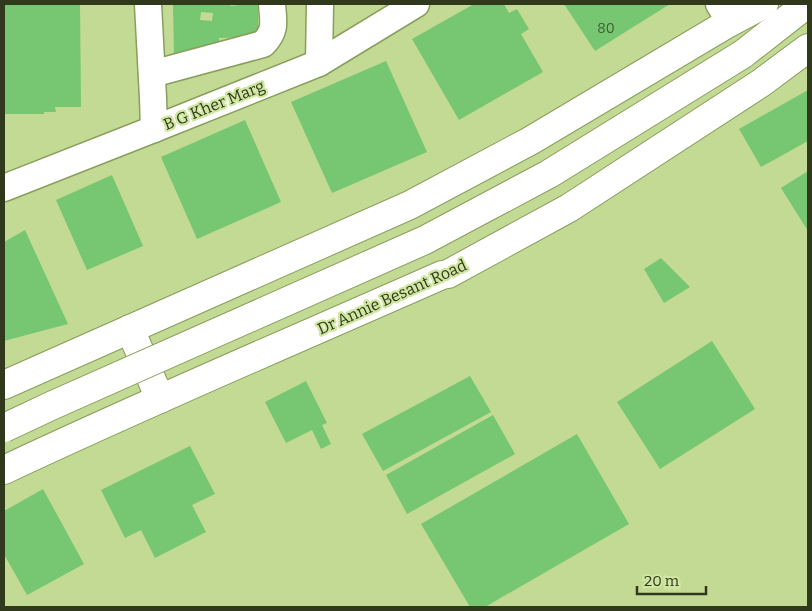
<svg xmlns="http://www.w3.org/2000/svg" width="812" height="611" font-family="Bitter,serif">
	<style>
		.building { fill: #76c672; fill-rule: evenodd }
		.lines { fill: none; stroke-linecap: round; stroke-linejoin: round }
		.minor-casing { stroke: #899e5c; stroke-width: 29 }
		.primary-casing { stroke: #899e5c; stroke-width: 30 }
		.minor { stroke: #fff; stroke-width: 26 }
		.primary { stroke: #fff; stroke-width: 28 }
		.primary-bridge-casing { stroke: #899e5c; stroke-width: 30; stroke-linecap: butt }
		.primary-bridge { stroke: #fff; stroke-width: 28 }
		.labels { text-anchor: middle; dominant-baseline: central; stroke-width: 4.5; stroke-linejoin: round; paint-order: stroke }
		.number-label { font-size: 14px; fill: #425c32 }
		.street-label { font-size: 16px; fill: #31391d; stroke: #d0e7a2 }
	</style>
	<rect width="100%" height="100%" fill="#c3da95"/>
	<g class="building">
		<polygon points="4,4 80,4 81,107 55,107 56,112 44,112 44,114 4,114"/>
		<path d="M173 4H230L231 6 238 5V4H258V37L219 38V50L174 56ZM201 12 213 13 212 21 200 20Z"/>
		<polygon points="474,4 504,4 509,13 517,9 529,29 521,34 543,72 459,120 412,39"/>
		<polygon points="564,4 670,4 595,51"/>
		<polygon points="386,61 427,152 332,193 291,102"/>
		<polygon points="808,90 808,141 761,167 739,129"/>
		<polygon points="245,120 281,202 197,239 161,157"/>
		<polygon points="808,171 808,231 781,188"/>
		<polygon points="112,175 143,246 87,270 56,200"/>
		<polygon points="25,230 68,324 4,341 4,242"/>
		<polygon points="661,258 690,287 664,303 644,269"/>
		<polygon points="712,341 755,409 660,469 617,402"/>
		<polygon points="470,376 491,412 383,471 362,434"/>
		<polygon points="306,381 327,423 322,425 331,444 321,449 312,430 286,443 265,402"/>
		<polygon points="493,415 515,454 407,514 386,475"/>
		<polygon points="577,434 629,524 485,607 470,607 421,524"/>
		<polygon points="190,446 215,494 192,505 206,532 155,558 141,530 125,538 101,490"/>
		<polygon points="43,489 84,564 27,595 5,556 4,556 4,511"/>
	</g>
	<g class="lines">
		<g class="minor-casing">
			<g id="minor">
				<polyline points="148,4 153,98 154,129"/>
				<polyline points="719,4 730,22"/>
				<polyline points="319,63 320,4"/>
				<path d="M152 74 263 44C277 30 273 21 272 4"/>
				<polyline points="4,188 154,129 319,63 416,4"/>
			</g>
		</g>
		<g class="primary-casing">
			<g id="primary">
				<polyline points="743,54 807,4"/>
				<polyline points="130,329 160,399"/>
				<polyline points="4,385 410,205 530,141 725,25 764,4"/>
				<path d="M4 470C148 402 295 340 442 275L448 274 569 208 761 83 808 48"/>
			</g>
		</g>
		<use href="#minor" class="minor"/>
		<use href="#primary" class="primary"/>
		<g class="primary-bridge-casing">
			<polyline id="primary-bridge" points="4,428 53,405 425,240 549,174 743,54"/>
		</g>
		<use href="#primary-bridge" class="primary-bridge"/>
	</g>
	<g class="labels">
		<g class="number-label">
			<text x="606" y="28">80</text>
		</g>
		<g class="street-label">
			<text transform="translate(214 105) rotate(-22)">B G Kher Marg</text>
			<text transform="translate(392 297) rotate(-24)">Dr Annie Besant Road</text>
		</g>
	</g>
	<rect width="812" height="611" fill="none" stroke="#31391d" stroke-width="10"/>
	<path d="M637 586v8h69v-8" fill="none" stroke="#31391d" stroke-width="2.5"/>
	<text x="644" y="586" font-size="15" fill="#31391d" stroke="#d0e7a2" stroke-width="4" paint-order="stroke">20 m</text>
</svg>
